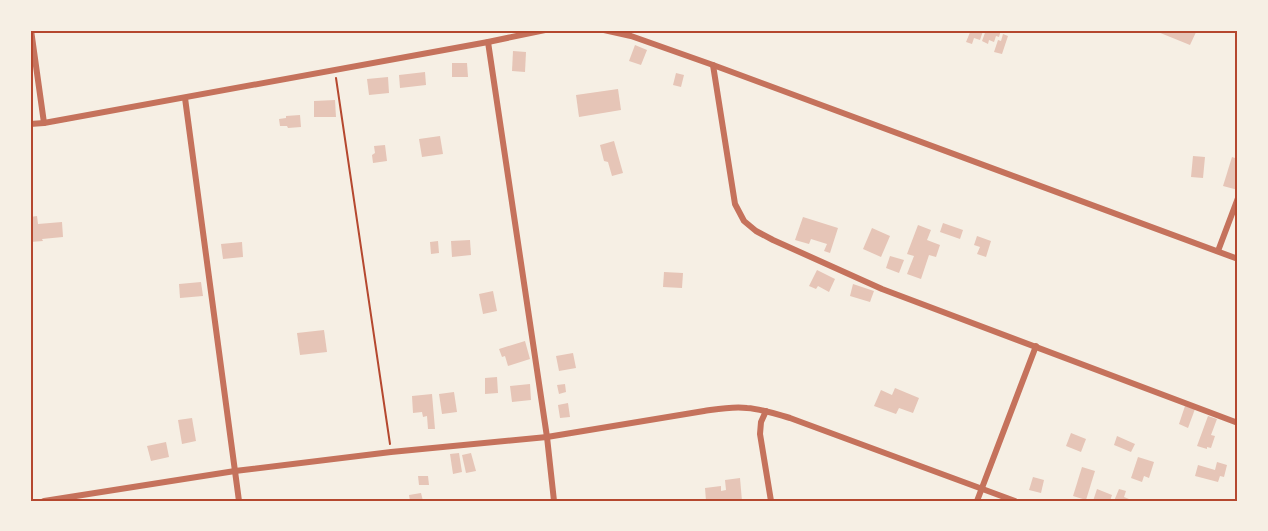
<svg xmlns="http://www.w3.org/2000/svg" width="1268" height="531" font-family="Cabin,sans-serif">
	<style>
		.building { fill: #e6c5b7 }
		.lines { fill: none; stroke-linecap: round; stroke-linejoin: round }
		.path { stroke: #b5482f; stroke-width: 2 }
		.minor { stroke: #c5725c; stroke-width: 6 }
		.neatline { fill: none; stroke: #b5482f; stroke-width: 2 }
	</style>
	<rect width="100%" height="100%" fill="#f6efe4"/>
	<g class="building">
		<polygon points="971,30 983,31 980,40 974,38 972,44 966,42"/>
		<polygon points="986,30 1001,30 999,37 996,36 994,42 989,40 988,44 982,41"/>
		<polygon points="1153,30 1197,30 1190,45"/>
		<polygon points="1003,34 1008,36 1002,54 994,52 998,40 1001,41"/>
		<polygon points="635,45 647,50 641,65 629,61"/>
		<polygon points="513,51 526,52 525,72 512,71"/>
		<polygon points="452,63 467,63 468,77 452,77"/>
		<polygon points="425,72 426,85 400,88 399,75"/>
		<polygon points="676,73 684,75 681,87 673,85"/>
		<polygon points="388,77 389,93 369,95 367,79"/>
		<polygon points="618,89 621,110 579,117 576,95"/>
		<polygon points="335,100 336,117 314,117 314,101"/>
		<polygon points="300,115 301,127 288,128 287,126 280,126 279,119 286,118 286,116"/>
		<polygon points="440,136 443,154 422,157 419,139"/>
		<polygon points="614,141 623,173 612,176 608,162 604,161 600,145"/>
		<polygon points="385,145 387,161 373,163 372,155 375,153 374,146"/>
		<polygon points="1193,156 1205,157 1203,178 1191,177"/>
		<polygon points="1232,157 1238,159 1238,190 1223,186"/>
		<polygon points="37,216 38,224 62,222 63,237 42,239 43,241 30,242 30,217"/>
		<polygon points="803,217 838,228 830,253 824,251 827,244 811,239 809,244 795,240"/>
		<polygon points="943,223 963,230 960,239 940,232"/>
		<polygon points="918,225 931,230 927,240 940,245 936,257 929,255 921,279 907,274 914,256 907,254"/>
		<polygon points="872,228 890,236 881,257 863,249"/>
		<polygon points="977,236 991,241 986,257 977,254 980,247 974,245"/>
		<polygon points="470,240 471,255 452,257 451,241"/>
		<polygon points="438,241 439,253 431,254 430,242"/>
		<polygon points="242,242 243,257 223,259 221,244"/>
		<polygon points="890,256 904,260 899,273 886,268"/>
		<polygon points="817,270 835,279 829,292 818,286 816,289 809,286"/>
		<polygon points="664,272 683,273 682,288 663,287"/>
		<polygon points="201,282 203,296 180,298 179,284"/>
		<polygon points="853,284 874,291 870,302 850,296"/>
		<polygon points="493,291 497,311 483,314 479,294"/>
		<polygon points="324,330 327,352 300,355 297,333"/>
		<polygon points="525,341 530,359 508,366 505,356 502,357 499,349"/>
		<polygon points="573,353 576,368 559,371 556,356"/>
		<polygon points="497,377 498,393 485,394 485,378"/>
		<polygon points="530,384 531,400 512,402 510,386"/>
		<polygon points="565,384 566,392 559,394 557,385"/>
		<polygon points="895,388 919,398 913,413 899,408 896,414 874,406 881,390 892,395"/>
		<polygon points="454,392 457,412 442,414 439,394"/>
		<polygon points="432,394 435,429 428,429 427,416 423,417 422,412 413,413 412,396"/>
		<polygon points="568,403 570,417 560,418 558,405"/>
		<polygon points="1185,406 1195,409 1188,428 1179,424"/>
		<polygon points="1208,416 1217,419 1211,435 1215,436 1211,448 1207,447 1207,449 1197,446"/>
		<polygon points="192,418 196,441 182,444 178,420"/>
		<polygon points="1071,433 1086,439 1081,452 1066,446"/>
		<polygon points="1117,436 1135,444 1131,452 1114,445"/>
		<polygon points="166,442 169,457 151,461 147,446"/>
		<polygon points="459,453 462,472 453,474 450,454"/>
		<polygon points="471,453 476,471 466,473 462,455"/>
		<polygon points="1138,457 1154,462 1149,478 1144,476 1142,482 1131,478"/>
		<polygon points="1217,462 1227,465 1224,477 1220,476 1218,482 1195,476 1198,465 1215,470"/>
		<polygon points="1082,467 1095,471 1086,500 1073,496"/>
		<polygon points="418,476 428,476 429,485 419,485"/>
		<polygon points="1033,477 1044,480 1041,493 1029,490"/>
		<polygon points="740,478 742,501 706,501 705,488 721,486 721,491 726,490 725,480"/>
		<polygon points="1097,489 1112,495 1110,501 1093,501"/>
		<polygon points="1119,489 1126,491 1124,497 1134,501 1114,501"/>
		<polygon points="421,493 423,501 410,501 409,495"/>
	</g>
	<g class="lines">
		<polyline class="path" points="336,78 390,444"/>
		<g class="minor">
			<polyline points="31,30 44,123"/>
			<polyline points="604,30 631,36 713,65 1238,259"/>
			<polyline points="488,42 547,437 554,501"/>
			<polyline points="713,65 735,204 744,221 756,231 773,240 882,289 1238,423"/>
			<polyline points="185,98 239,501"/>
			<polyline points="30,124 44,123 488,42 545,30"/>
			<polyline points="1218,251 1238,198"/>
			<polyline points="766,411 761,422 760,434 771,501"/>
			<path d="M44 501 235 471 391 452 547 437 704 411C718 409 733 406 747 408 762 409 776 414 790 418L1015 501"/>
			<polyline points="977,501 1036,346"/>
		</g>
	</g>
	<rect width="1268" height="531" fill="none" stroke="#f6efe4" stroke-width="63"/>
	<rect x="32" y="32" width="1204" height="468" class="neatline"/>
</svg>
